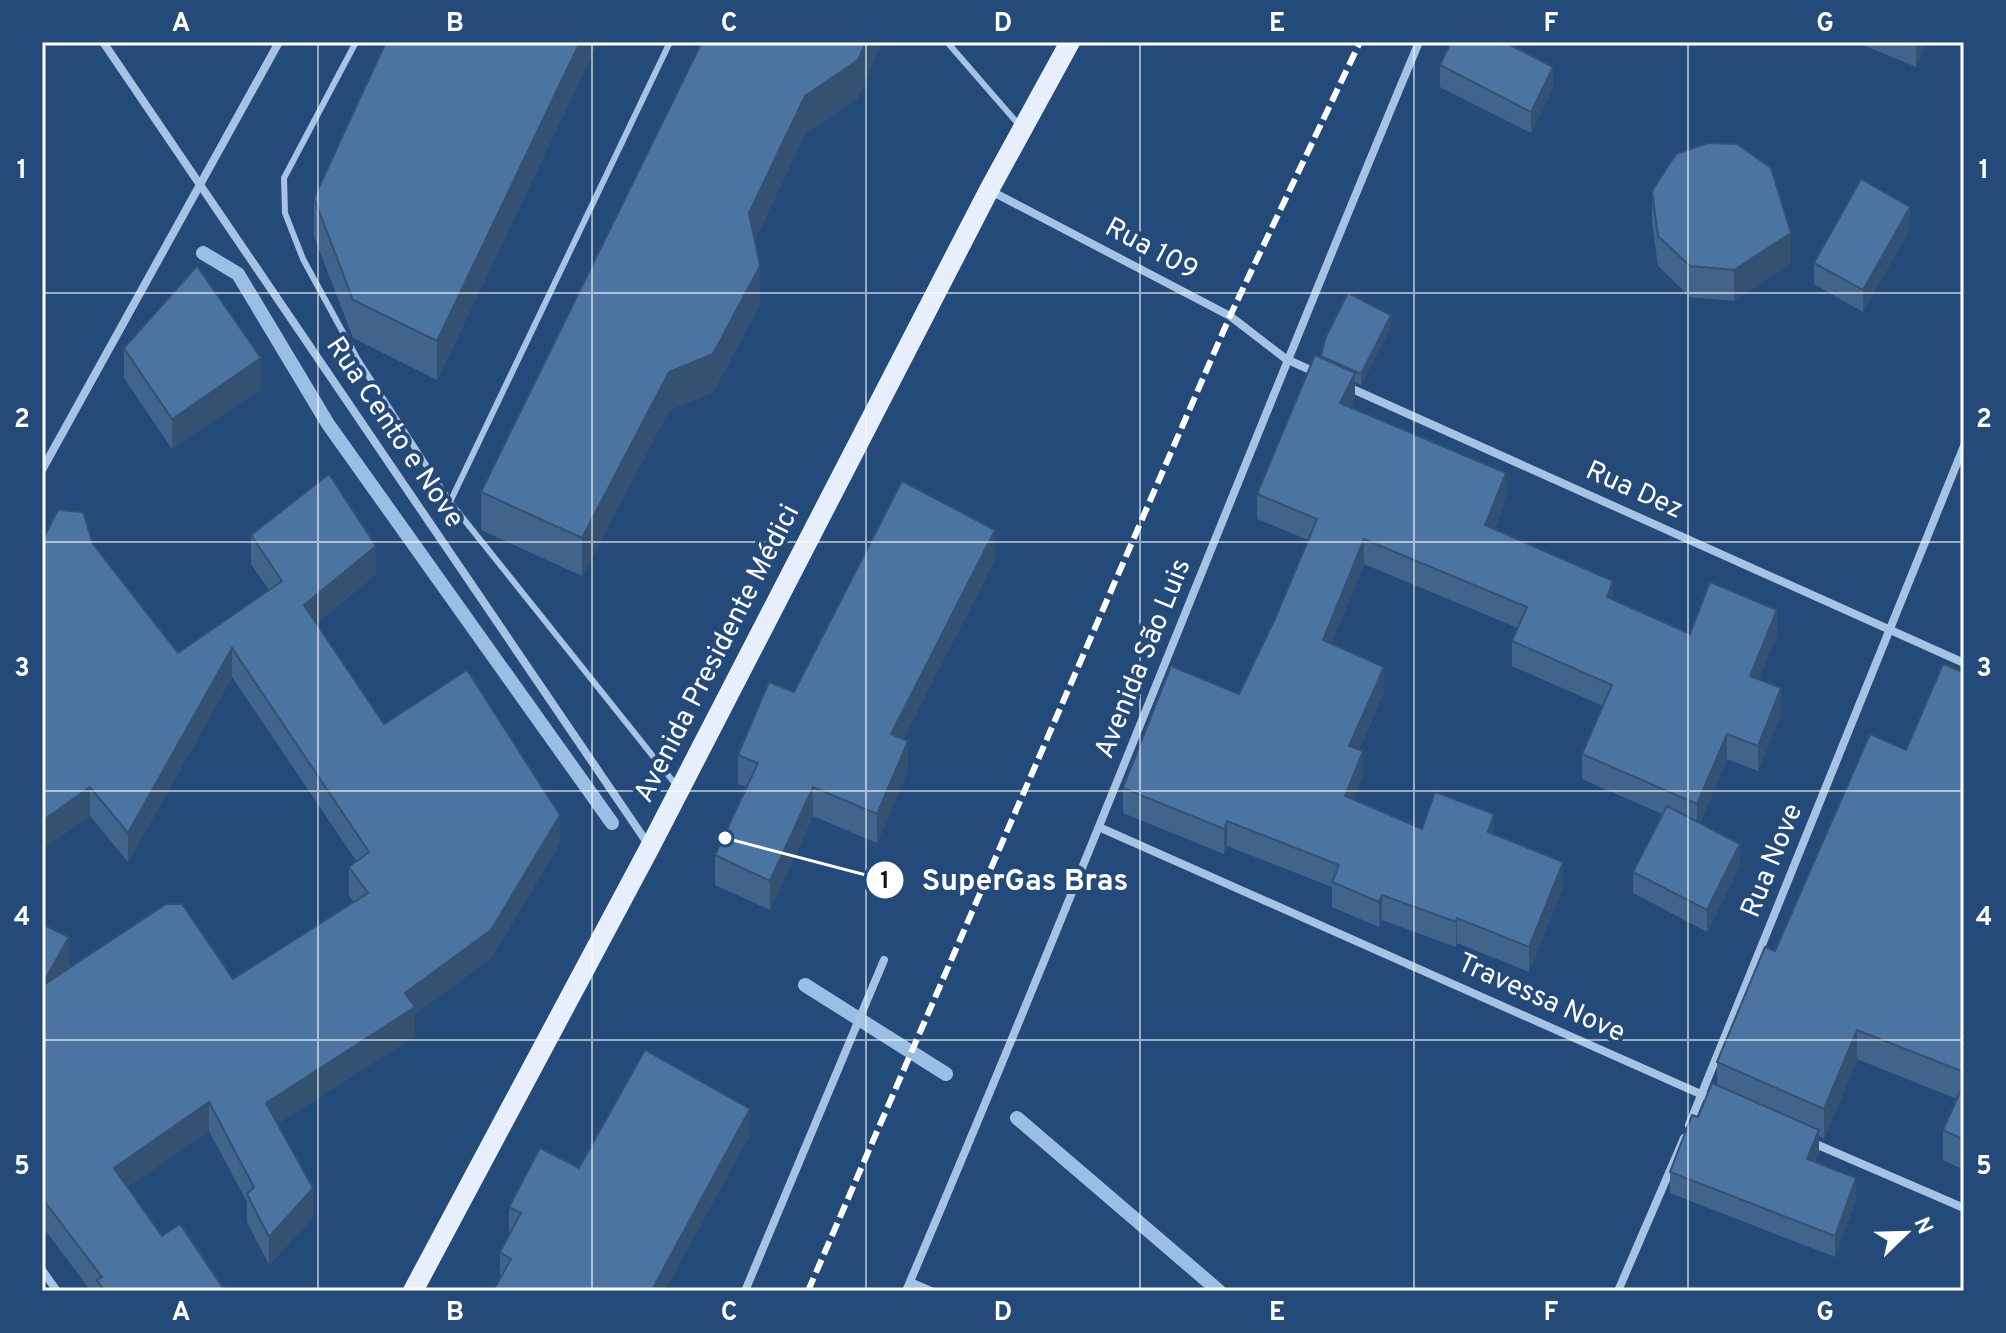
<svg xmlns="http://www.w3.org/2000/svg" width="2006" height="1333" font-family="Overpass,sans-serif">
	<style>
		.lines { fill: none; stroke-linecap: round; stroke-linejoin: round }
		.stream { stroke: #9bbee5; stroke-width: 14 }
		.service { stroke: #a7c3e4; stroke-width: 6 }
		.minor { stroke: #a7c3e4; stroke-width: 8 }
		.primary { stroke: #e7effc; stroke-width: 20 }
		.rail { stroke: #fff; stroke-width: 6; stroke-dasharray: 14 6; stroke-linecap: butt }
		.wall { fill: #41648c }
		.shaded-wall { fill: #355172 }
		.building { fill: #4c74a3; stroke: #355172; stroke-width: 2 }
		.grid { fill: none; stroke: #fff; stroke-width: 2; stroke-opacity: 0.55 }
		.labels { text-anchor: middle; dominant-baseline: central; stroke-width: 8; stroke-linejoin: round; paint-order: stroke }
		.street-label { font-size: 28px; fill: #fff; stroke: #244a7a }
		.leader { fill: none; stroke: #fff; stroke-width: 3 }
		.callout-dot { fill: #fff; stroke: #244a7a; stroke-width: 3 }
		.mark-label { font-size: 24px; text-anchor: middle; font-weight: bold; fill: #111 }
		.callout-label { font-size: 30px; text-anchor: middle; font-weight: bold; fill: #fff; stroke: #244a7a; stroke-width: 8; stroke-linejoin: round; paint-order: stroke }
		.neatline { fill: none; stroke: #fff; stroke-width: 3 }
		.grid-label { font-size: 26px; text-anchor: middle; font-weight: bold; fill: #fff }
	</style>
	<rect width="100%" height="100%" fill="#244a7a"/>
	<g class="lines">
		<g class="stream">
			<polyline points="203,253 238,274 328,424 612,823"/>
			<polyline points="805,985 946,1074"/>
			<polyline points="1017,1118 1219,1291"/>
		</g>
		<g class="service">
			<polyline points="356,42 284,178 285,213 303,259 358,360 450,502 676,785"/>
			<polyline points="947,42 1020,126"/>
			<polyline points="450,502 670,42"/>
		</g>
		<g class="minor">
			<polyline points="103,42 650,847"/>
			<polyline points="991,191 1230,316 1286,359 1317,373"/>
			<polyline points="1348,387 1964,663"/>
			<polyline points="42,470 279,42"/>
			<polyline points="1101,828 1714,1100"/>
			<polyline points="1689,1125 1964,446"/>
			<polyline points="1811,1142 1964,1208"/>
			<polyline points="42,1270 57,1291"/>
			<polyline points="910,1282 931,1291"/>
			<polyline points="745,1291 884,960"/>
			<path d="M906 1291C1083 877 1245 457 1419 42"/>
			<polyline points="1618,1291 1684,1138"/>
		</g>
		<polyline class="primary" points="413,1291 650,847 989,190 1070,42"/>
		<polyline class="rail" points="808,1291 1230,316 1360,42"/>
	</g>
	<g class="wall">
		<polygon points="386,42 598,42 437,380 353,338 314,236 314,198"/>
		<polygon points="702,42 858,98 805,134 755,239 760,304 713,392 669,410 582,576 481,530 481,492"/>
		<polygon points="1856,42 1926,42 1916,67"/>
		<polygon points="1440,65 1553,88 1531,133 1440,87"/>
		<polygon points="1652,191 1791,263 1734,301 1690,297 1658,266 1652,222"/>
		<polygon points="1910,228 1863,312 1814,284 1814,263"/>
		<polygon points="1391,326 1361,385 1355,382 1355,398 1350,407 1506,498 1494,529 1613,600 1690,634 1777,635 1758,679 1781,714 1758,771 1727,759 1700,823 1740,865 1707,932 1633,893 1633,872 1662,814 1582,779 1582,754 1603,706 1512,666 1512,641 1518,628 1364,564 1331,644 1384,692 1359,749 1363,776 1353,800 1422,829 1494,835 1563,887 1529,972 1457,943 1456,947 1382,920 1379,927 1332,907 1332,887 1227,846 1224,854 1123,813 1123,788 1239,694 1275,619 1308,540 1257,519 1257,494 1321,357 1325,339"/>
		<polygon points="124,348 261,389 172,449 124,378"/>
		<polygon points="1964,443 1964,475 1961,474 1961,450"/>
		<polygon points="251,535 376,574 316,624 384,724 560,843 491,958 415,1014 415,1036 277,1124 313,1217 269,1265 247,1222 247,1202 209,1131 127,1187 162,1236 225,1291 91,1291 42,1226 42,924 69,965 67,970 233,979 354,902 349,896 349,867 357,862 232,677 128,862 90,816 42,849 93,544 178,653 269,590 251,564"/>
		<polygon points="995,559 903,739 908,770 877,843 813,816 770,910 715,885 715,855 747,787 738,784 738,755 794,692"/>
		<polygon points="1964,673 1964,1170 1943,1160 1943,1130 1957,1099 1857,1059 1824,1139 1819,1136 1819,1152 1815,1162 1856,1199 1835,1257 1670,1193 1670,1172 1698,1117 1717,1086 1717,1062 1775,951 1906,750"/>
		<polygon points="750,1134 664,1291 493,1291 500,1277 500,1252 511,1232 509,1232 509,1207 579,1168"/>
	</g>
	<g class="shaded-wall">
		<polygon points="580,42 598,42 437,380 437,341"/>
		<polygon points="866,42 882,42 858,98 805,134 749,251 749,213 805,96"/>
		<polygon points="1916,42 1926,42 1916,67"/>
		<polygon points="1553,67 1553,88 1531,133 1531,112"/>
		<polygon points="1910,207 1910,228 1863,312 1863,290"/>
		<polygon points="1791,233 1791,263 1734,301 1734,270"/>
		<polygon points="760,266 760,304 713,392 669,410 582,576 582,538 669,372"/>
		<polygon points="1391,315 1391,326 1361,385 1361,374"/>
		<polygon points="261,358 261,389 172,449 172,419"/>
		<polygon points="1355,373 1355,398 1340,428 1340,403"/>
		<polygon points="1506,473 1506,498 1485,550 1485,525"/>
		<polygon points="995,530 995,559 891,763 891,734"/>
		<polygon points="1364,539 1364,564 1323,665 1323,640"/>
		<polygon points="376,546 376,574 304,634 304,605"/>
		<polygon points="1613,581 1613,606 1607,597"/>
		<polygon points="1777,610 1777,635 1750,701 1750,676"/>
		<polygon points="232,648 232,677 128,862 128,833"/>
		<polygon points="1384,667 1384,692 1349,771 1349,746"/>
		<polygon points="1781,688 1781,714 1758,771 1758,746"/>
		<polygon points="1727,734 1727,759 1697,829 1697,804"/>
		<polygon points="908,741 908,770 877,843 877,814"/>
		<polygon points="1363,751 1363,776 1345,821 1345,796"/>
		<polygon points="90,787 90,816 42,849 42,821"/>
		<polygon points="813,787 813,816 770,910 770,881"/>
		<polygon points="1494,814 1494,839 1488,832"/>
		<polygon points="560,815 560,843 491,958 415,1014 415,1036 266,1131 266,1103 405,993"/>
		<polygon points="1227,821 1227,846 1224,854 1224,829"/>
		<polygon points="1740,844 1740,865 1707,932 1707,910"/>
		<polygon points="1563,862 1563,887 1529,972 1529,947"/>
		<polygon points="1382,895 1382,920 1379,927 1379,902"/>
		<polygon points="1457,918 1457,943 1456,947 1456,922"/>
		<polygon points="69,937 69,965 42,1014 42,985"/>
		<polygon points="1857,1030 1857,1059 1824,1139 1824,1109"/>
		<polygon points="209,1102 209,1131 114,1197 114,1168"/>
		<polygon points="750,1109 750,1134 664,1291 654,1291 654,1286"/>
		<polygon points="1819,1130 1819,1152 1807,1180 1807,1159"/>
		<polygon points="1856,1178 1856,1199 1835,1257 1835,1236"/>
		<polygon points="313,1188 313,1217 269,1265 269,1237"/>
	</g>
	<g class="building">
		<polygon points="386,42 580,42 437,341 353,300 314,198"/>
		<polygon points="702,42 866,42 858,60 805,96 749,213 760,266 713,354 669,372 582,538 481,492"/>
		<polygon points="1451,42 1504,42 1553,67 1531,112 1440,65"/>
		<polygon points="1708,143 1737,144 1771,168 1791,233 1734,270 1690,266 1658,236 1652,191 1676,154"/>
		<polygon points="1861,179 1910,207 1863,290 1814,263"/>
		<polygon points="197,266 261,358 172,419 124,348"/>
		<polygon points="1348,293 1391,315 1361,374 1321,356 1325,339"/>
		<polygon points="1315,355 1355,373 1340,403 1506,473 1485,525 1613,581 1607,597 1690,634 1710,582 1777,610 1750,676 1781,688 1758,746 1727,734 1697,804 1582,754 1612,685 1512,641 1527,607 1364,539 1323,640 1384,667 1349,746 1363,751 1345,796 1422,829 1435,792 1494,814 1488,832 1563,862 1529,947 1457,918 1456,922 1382,895 1379,902 1332,882 1339,865 1227,821 1224,829 1123,788 1171,666 1239,694 1275,619 1317,519 1257,494"/>
		<polygon points="329,474 376,546 304,605 384,724 467,670 560,815 491,930 405,993 415,1007 266,1103 313,1188 269,1237 247,1194 254,1187 209,1102 114,1168 162,1236 180,1224 225,1291 104,1291 97,1280 102,1277 42,1198 42,986 166,904 182,904 233,979 368,893 349,867 369,852 232,648 128,833 90,787 42,821 42,541 58,510 83,512 93,544 178,653 282,581 251,535"/>
		<polygon points="902,481 995,530 891,734 908,741 877,814 813,787 770,881 715,855 758,763 738,755 769,682 794,692"/>
		<polygon points="1943,664 1964,673 1964,1072 1857,1030 1824,1109 1717,1062 1765,947 1775,951 1870,734 1906,750"/>
		<polygon points="1667,806 1740,844 1707,910 1633,872"/>
		<polygon points="42,924 69,937 42,985"/>
		<polygon points="645,1050 750,1109 654,1286 661,1290 660,1291 493,1291 511,1259 500,1252 521,1213 509,1207 540,1148 579,1168"/>
		<polygon points="1712,1083 1819,1130 1807,1159 1856,1178 1835,1236 1670,1172 1692,1115 1698,1117"/>
		<polygon points="1964,1083 1964,1140 1943,1130"/>
	</g>
	<path class="grid" d="M318 42V1291M592 42V1291M866 42V1291M1140 42V1291M1414 42V1291M1688 42V1291M42 293H1964M42 542H1964M42 791H1964M42 1040H1964"/>
	<g class="labels">
		<g class="street-label">
			<text transform="translate(1151 250) rotate(28)">Rua 109</text>
			<text transform="translate(394 433) rotate(56)">Rua Cento e Nove</text>
			<text transform="translate(1634 491) rotate(24)">Rua Dez</text>
			<text transform="translate(718 654) rotate(-63)">Avenida Presidente Médici</text>
			<text transform="translate(1144 659) rotate(-68)">Avenida São Luis</text>
			<text transform="translate(1773 861) rotate(-68)">Rua Nove</text>
			<text transform="translate(1541 999) rotate(24)">Travessa Nove</text>
		</g>
	</g>
	<path class="leader" d="M725 838L885 880"/>
	<g class="callout-dot">
		<circle cx="725" cy="838" r="8"/>
		<circle cx="885" cy="880" r="20"/>
	</g>
	<g class="mark-label">
		<text x="885" y="888">1</text>
	</g>
	<g class="callout-label">
		<text x="1025" y="890">SuperGas Bras</text>
	</g>
	<rect width="2006" height="1333" fill="none" stroke="#244a7a" stroke-width="88"/>
	<g transform="translate(1906 1233) rotate(67)" stroke="#244a7a" stroke-width="6" paint-order="stroke">
	<path d="M0-6L14 30L0 20L-14 30Z" fill="#ffffff"/>
	<text y="-12" font-size="22" font-weight="bold" text-anchor="middle" fill="#ffffff">N</text>
	</g>
	<rect x="44" y="44" width="1918" height="1245" class="neatline"/>
	<g class="grid-label">
		<text x="181" y="31">A</text>
		<text x="455" y="31">B</text>
		<text x="729" y="31">C</text>
		<text x="1003" y="31">D</text>
		<text x="1277" y="31">E</text>
		<text x="1551" y="31">F</text>
		<text x="1825" y="31">G</text>
		<text x="22" y="178">1</text>
		<text x="1984" y="178">1</text>
		<text x="22" y="427">2</text>
		<text x="1984" y="427">2</text>
		<text x="22" y="676">3</text>
		<text x="1984" y="676">3</text>
		<text x="22" y="925">4</text>
		<text x="1984" y="925">4</text>
		<text x="22" y="1174">5</text>
		<text x="1984" y="1174">5</text>
		<text x="181" y="1320">A</text>
		<text x="455" y="1320">B</text>
		<text x="729" y="1320">C</text>
		<text x="1003" y="1320">D</text>
		<text x="1277" y="1320">E</text>
		<text x="1551" y="1320">F</text>
		<text x="1825" y="1320">G</text>
	</g>
</svg>
